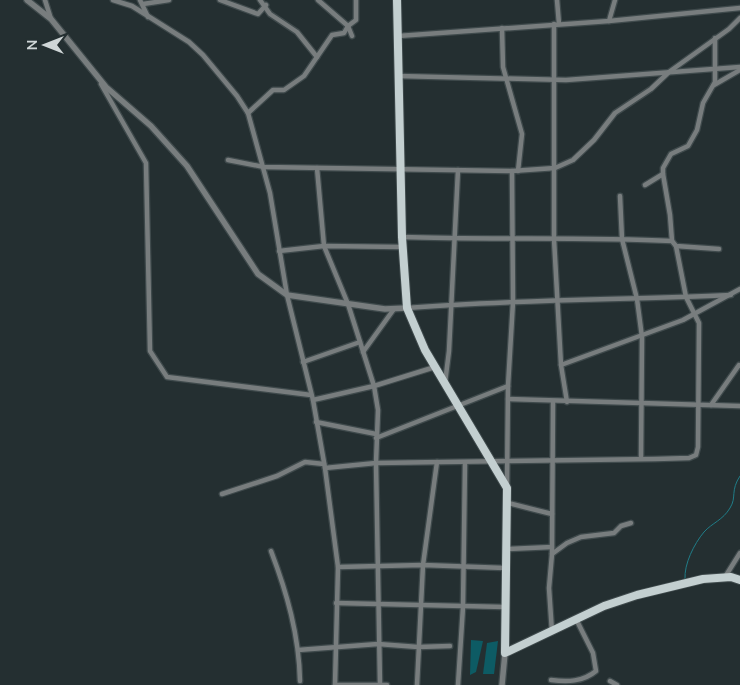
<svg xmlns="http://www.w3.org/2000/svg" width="740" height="685" font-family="'Nunito Sans',sans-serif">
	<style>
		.green { fill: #0d5b64 }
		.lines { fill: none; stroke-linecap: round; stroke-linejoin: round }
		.stream { stroke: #207d88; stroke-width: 1 }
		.minor-casing { stroke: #3f4a4c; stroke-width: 7 }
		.tertiary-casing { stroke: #3f4a4c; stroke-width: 8 }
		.primary-casing { stroke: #3f4a4c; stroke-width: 10 }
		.minor { stroke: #787d7e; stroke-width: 4.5 }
		.tertiary { stroke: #787d7e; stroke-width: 5.5 }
		.primary { stroke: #c3cfd0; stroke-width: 8 }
	</style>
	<rect width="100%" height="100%" fill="#242f31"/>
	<g class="green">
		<polygon points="471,640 483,641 476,672 470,675"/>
		<polygon points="498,641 494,674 483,674 487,643"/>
	</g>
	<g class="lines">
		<path class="stream" d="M685 579C684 564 694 544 704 532 712 523 723 520 730 508 737 497 730 491 740 476"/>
		<g class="minor-casing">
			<g id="minor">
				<polyline points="45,0 51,19"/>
				<polyline points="113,0 132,6 189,42 203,55 237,96 248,113 270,193 287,295 313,400 325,468 338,567 335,685"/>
				<polyline points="140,0 148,17"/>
				<polyline points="220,0 258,14 266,5"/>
				<polyline points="260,0 270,14 297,32 317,57"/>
				<polyline points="318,0 348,26 352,36"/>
				<polyline points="557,0 559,24"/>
				<polyline points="143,4 169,0"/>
				<polyline points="609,21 615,0"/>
				<polyline points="554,24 554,239 561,365 567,402"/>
				<polyline points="502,28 503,67 522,134 518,171"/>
				<polyline points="398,36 609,21 740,8"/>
				<polyline points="398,76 566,80 740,67"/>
				<polyline points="101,84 146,163 150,351 167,377 311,395"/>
				<polyline points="714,85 740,70"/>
				<polyline points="248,113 273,90 284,90 304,76 332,35 344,33 348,26 356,20 356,0"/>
				<polyline points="228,160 264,167 512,171 555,168 573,160 594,140 615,113 651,89 669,72 729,29 740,18"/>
				<polyline points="317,168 324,246 348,304 374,386 378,410 376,463 380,685"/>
				<polyline points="663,174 663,168 671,154 688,146 697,130 703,103 715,82 715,38"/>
				<polyline points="645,185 663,174 670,215 672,241"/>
				<polyline points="620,196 622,239 637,299 642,337 641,458"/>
				<path d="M402 237C492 240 582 237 672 241L676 246 719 249"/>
				<polyline points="279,251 324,246 402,247"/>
				<path d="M407 308C515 299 623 300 731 295"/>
				<polyline points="363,352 394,309"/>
				<polyline points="303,362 360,342"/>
				<polyline points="561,365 683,320 740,289"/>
				<polyline points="445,383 449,351 458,170"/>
				<polyline points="508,399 740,406"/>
				<polyline points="313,400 374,386 435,367"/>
				<polyline points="711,405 739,365"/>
				<polyline points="316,422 376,434"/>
				<polyline points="376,438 508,386"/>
				<polyline points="325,468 376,463 655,459 689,458 696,455 698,447 699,323 686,297 676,246"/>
				<polyline points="507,486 508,386 513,302 512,171"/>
				<polyline points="222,494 277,476 305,462 324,464"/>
				<polyline points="508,503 552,514"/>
				<polyline points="506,549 552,547"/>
				<path d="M271 551C287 593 299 635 300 681"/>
				<polyline points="552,554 567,543 581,537 614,533 621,526 631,523"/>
				<polyline points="338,567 423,565 505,568"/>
				<polyline points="725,577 740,553"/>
				<polyline points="336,603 505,607"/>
				<polyline points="552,632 549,588 552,554 553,402"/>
				<polyline points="298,650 378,644 418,647 450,646"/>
				<path d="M551 680C567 682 583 682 596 671L593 653 576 619"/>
				<polyline points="610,681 617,685"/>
				<polyline points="335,685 387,685"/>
				<polyline points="417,685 423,565 437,462"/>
				<polyline points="458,685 463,607 465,463"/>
			</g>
		</g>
		<g class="tertiary-casing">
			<g id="tertiary">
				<polyline points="27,0 51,19 106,87 151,126 187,166 258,274 287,295 385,309 407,308"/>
				<polyline points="502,685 505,653"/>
			</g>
		</g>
		<g class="primary-casing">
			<polyline id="primary" points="397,0 402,237 407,308 425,350 507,488 505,653 604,606 637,595 703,579 731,577 740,580"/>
		</g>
		<use href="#minor" class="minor"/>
		<use href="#tertiary" class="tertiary"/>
		<use href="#primary" class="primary"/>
	</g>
	<g transform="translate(45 45) rotate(270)" stroke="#242f31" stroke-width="4" paint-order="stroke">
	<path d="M0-4L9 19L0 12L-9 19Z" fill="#cfd6d7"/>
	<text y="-8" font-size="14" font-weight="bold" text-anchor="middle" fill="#cfd6d7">N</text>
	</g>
</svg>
